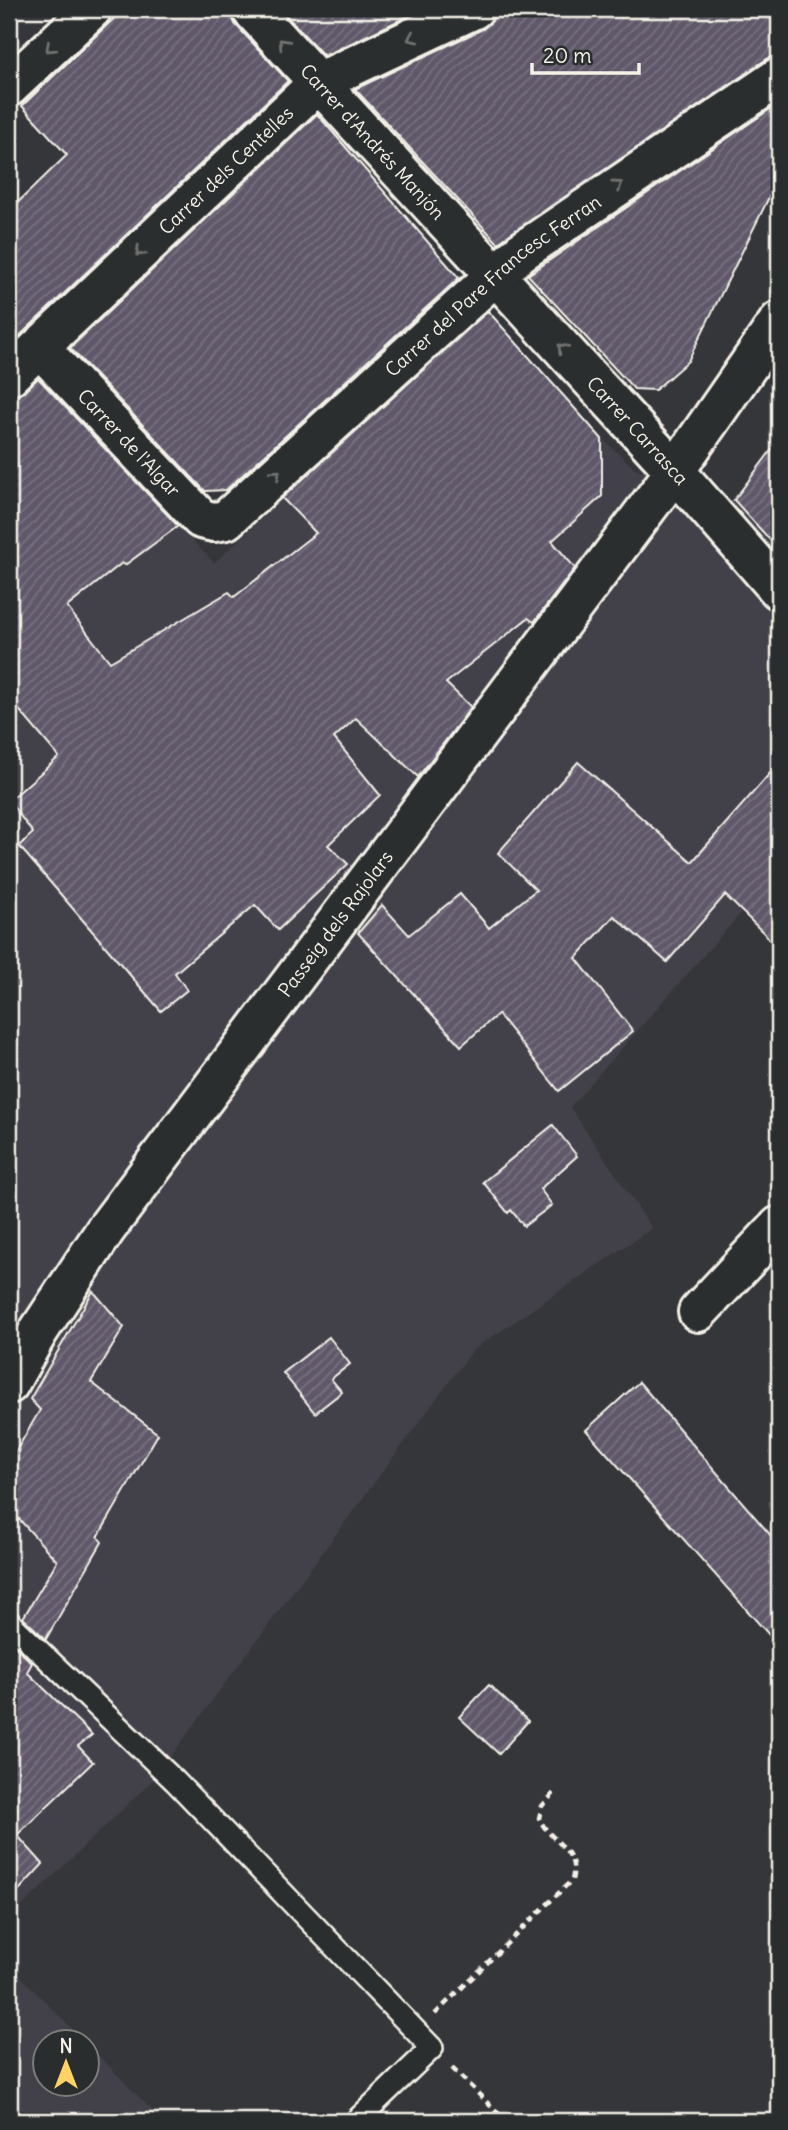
<svg xmlns="http://www.w3.org/2000/svg" width="788" height="2130" font-family="Delius,sans-serif">
	<style>
		.built { fill: #424048 }
		.building { fill: url(#building-hatch); stroke: #f4f1e8; stroke-width: 2 }
		.lines { fill: none; stroke-linecap: round; stroke-linejoin: round }
		.lane-casing { stroke: #f4f1e8; stroke-width: 26 }
		.street-casing { stroke: #f4f1e8; stroke-width: 44 }
		.path { stroke: #f4f1e8; stroke-width: 4.5; stroke-dasharray: 7 5; stroke-linecap: butt }
		.lane { stroke: #2a2d2e; stroke-width: 21 }
		.street { stroke: #2a2d2e; stroke-width: 38 }
		.oneway { stroke: #71726f }
		.labels { text-anchor: middle; dominant-baseline: central; stroke-width: 5; stroke-linejoin: round; paint-order: stroke }
		.street-label { font-size: 19px; fill: #f4f1e8; stroke: #2a2d2e }
	</style>
	<defs>
		<pattern id="building-hatch" width="6" height="6" patternUnits="userSpaceOnUse" patternTransform="scale(1.75)"><rect width="6" height="6" fill="#60596a"/><path d="M-1 1l2-2M0 6l6-6M5 7l2-2" fill="none" stroke="#77717f"/></pattern>
	</defs>
	<rect width="100%" height="100%" fill="#35363a"/>
	<filter id="ink" filterUnits="userSpaceOnUse"><feTurbulence type="fractalNoise" baseFrequency=".0143" numOctaves="2"/><feDisplacementMap in="SourceGraphic" scale="14" xChannelSelector="R" yChannelSelector="G"/><feConvolveMatrix kernelMatrix="1 2 1 2 8 2 1 2 1" color-interpolation-filters="sRGB"/></filter>
	<g filter="url(#ink)">
		<g class="built">
			<polygon points="486,309 594,431 634,468 734,500 779,440 779,870 570,1107 652,1228 473,1350 154,1779 9,1919 9,487 96,439 214,563"/>
			<polygon points="9,1965 85,2042 46,2042 46,2084 88,2084 88,2045 163,2121 9,2121"/>
		</g>
		<g class="building">
			<polygon points="124,9 230,9 235,24 288,81 9,346 9,211 67,155 22,106"/>
			<polygon points="280,9 423,9 324,56"/>
			<polygon points="496,9 779,9 779,55 767,59 498,243 355,89 483,29 492,21"/>
			<polygon points="779,103 779,177 688,361 655,390 634,389 528,275"/>
			<polygon points="317,114 459,278 226,490 205,491 70,348"/>
			<polygon points="488,311 602,439 602,496 552,541 575,568 534,622 528,618 446,683 471,707 418,777 356,718 334,738 380,795 328,845 348,864 278,930 255,905 175,973 187,990 161,1011 19,846 33,833 9,801 59,757 9,698 9,397 24,392 38,378 178,526 125,565 122,563 67,607 110,662 229,592 234,597 316,533 282,498"/>
			<polygon points="779,440 779,550 734,500"/>
			<polygon points="578,762 692,862 779,763 779,948 725,895 667,962 614,916 576,958 633,1031 559,1091 498,1014 461,1046 358,933 382,905 409,935 460,894 489,928 536,890 498,853"/>
			<polygon points="553,1125 577,1156 540,1189 552,1205 524,1226 511,1210 508,1213 483,1182"/>
			<polygon points="93,1291 124,1327 91,1382 158,1434 98,1537 102,1542 46,1639 23,1618 57,1561 9,1508 9,1463 40,1410 30,1399"/>
			<polygon points="329,1337 350,1364 331,1379 342,1392 315,1413 283,1373"/>
			<polygon points="639,1382 779,1545 779,1646 586,1430"/>
			<polygon points="10,1641 32,1663 27,1672 92,1735 78,1746 93,1762 17,1835 43,1864 9,1901"/>
			<polygon points="489,1685 528,1721 499,1754 459,1717"/>
		</g>
		<g class="lines">
			<g class="lane-casing">
				<polyline id="lane" points="9,1622 175,1781 432,2048 356,2121"/>
			</g>
			<g class="street-casing">
				<g id="street">
					<path id="s1" d="M251 9 675 471 779 590"/>
					<polyline points="9,87 92,9"/>
					<path id="s2" d="M40 348 201 519 214 522 226 520 521 252 779 77"/>
					<path id="s3" d="M9 376 319 82 474 9"/>
					<polyline points="698,1312 779,1226"/>
					<path id="s4" d="M9 1384 38 1332 106 1229 675 471 779 321"/>
				</g>
			</g>
			<g class="path">
				<path d="M435 2014 572 1880C580 1848 550 1843 539 1818L542 1806 554 1793"/>
				<polyline points="452,2068 506,2121"/>
			</g>
			<use href="#lane" class="lane"/>
			<use href="#street" class="street"/>
		</g>
		<defs><path id="oneway-chevron" d="M-2-3.5L2.5 0L-2 3.5" fill="none" stroke-width="1.6" stroke-linecap="round" stroke-linejoin="round" transform="scale(1.75)"/></defs>
		<g class="oneway">
			<use href="#oneway-chevron" transform="translate(412 38) rotate(155)"/>
			<use href="#oneway-chevron" transform="translate(283 43) rotate(-133)"/>
			<use href="#oneway-chevron" transform="translate(50 48) rotate(137)"/>
			<use href="#oneway-chevron" transform="translate(618 185) rotate(-35)"/>
			<use href="#oneway-chevron" transform="translate(140 252) rotate(136)"/>
			<use href="#oneway-chevron" transform="translate(562 348) rotate(-133)"/>
			<use href="#oneway-chevron" transform="translate(276 474) rotate(-42)"/>
		</g>
	</g>
	<g class="labels">
		<g class="street-label">
			<text stroke="none"><textPath href="#s1" startOffset="180">Carrer d'Andrés Manjón</textPath></text>
			<text stroke="none"><textPath href="#s3" startOffset="299">Carrer dels Centelles</textPath></text>
			<text stroke="none"><textPath href="#s2" startOffset="616">Carrer del Pare Francesc Ferran</textPath></text>
			<text stroke="none"><textPath href="#s1" startOffset="572">Carrer Carrasca</textPath></text>
			<text stroke="none"><textPath href="#s2" startOffset="130">Carrer de l'Algar</textPath></text>
			<text stroke="none"><textPath href="#s4" startOffset="565">Passeig dels Rajolars</textPath></text>
		</g>
	</g>
	<rect width="788" height="2130" fill="none" stroke="#2a2d2e" stroke-width="35"/>
	<rect x="18" y="18" width="753" height="2095" fill="none" stroke="#f4f1e8" stroke-width="2.5" filter="url(#ink)"/>
	<g transform="translate(66 2063)"><circle r="33" fill="#2a2d2e" stroke="#7b7b78" stroke-width="2"/>
	<path d="M0-5L12 26L0 18L-12 26Z" fill="#ffd166"/>
	<text y="-10" font-size="19" font-weight="bold" text-anchor="middle" fill="#f4f1e8">N</text>
	</g>
	<path d="M532 63v10h107v-10" fill="none" stroke="#f4f1e8" stroke-width="3.5"/>
	<text x="543" y="63" font-size="21" fill="#f4f1e8" stroke="#2a2d2e" stroke-width="5" paint-order="stroke">20 m</text>
</svg>
